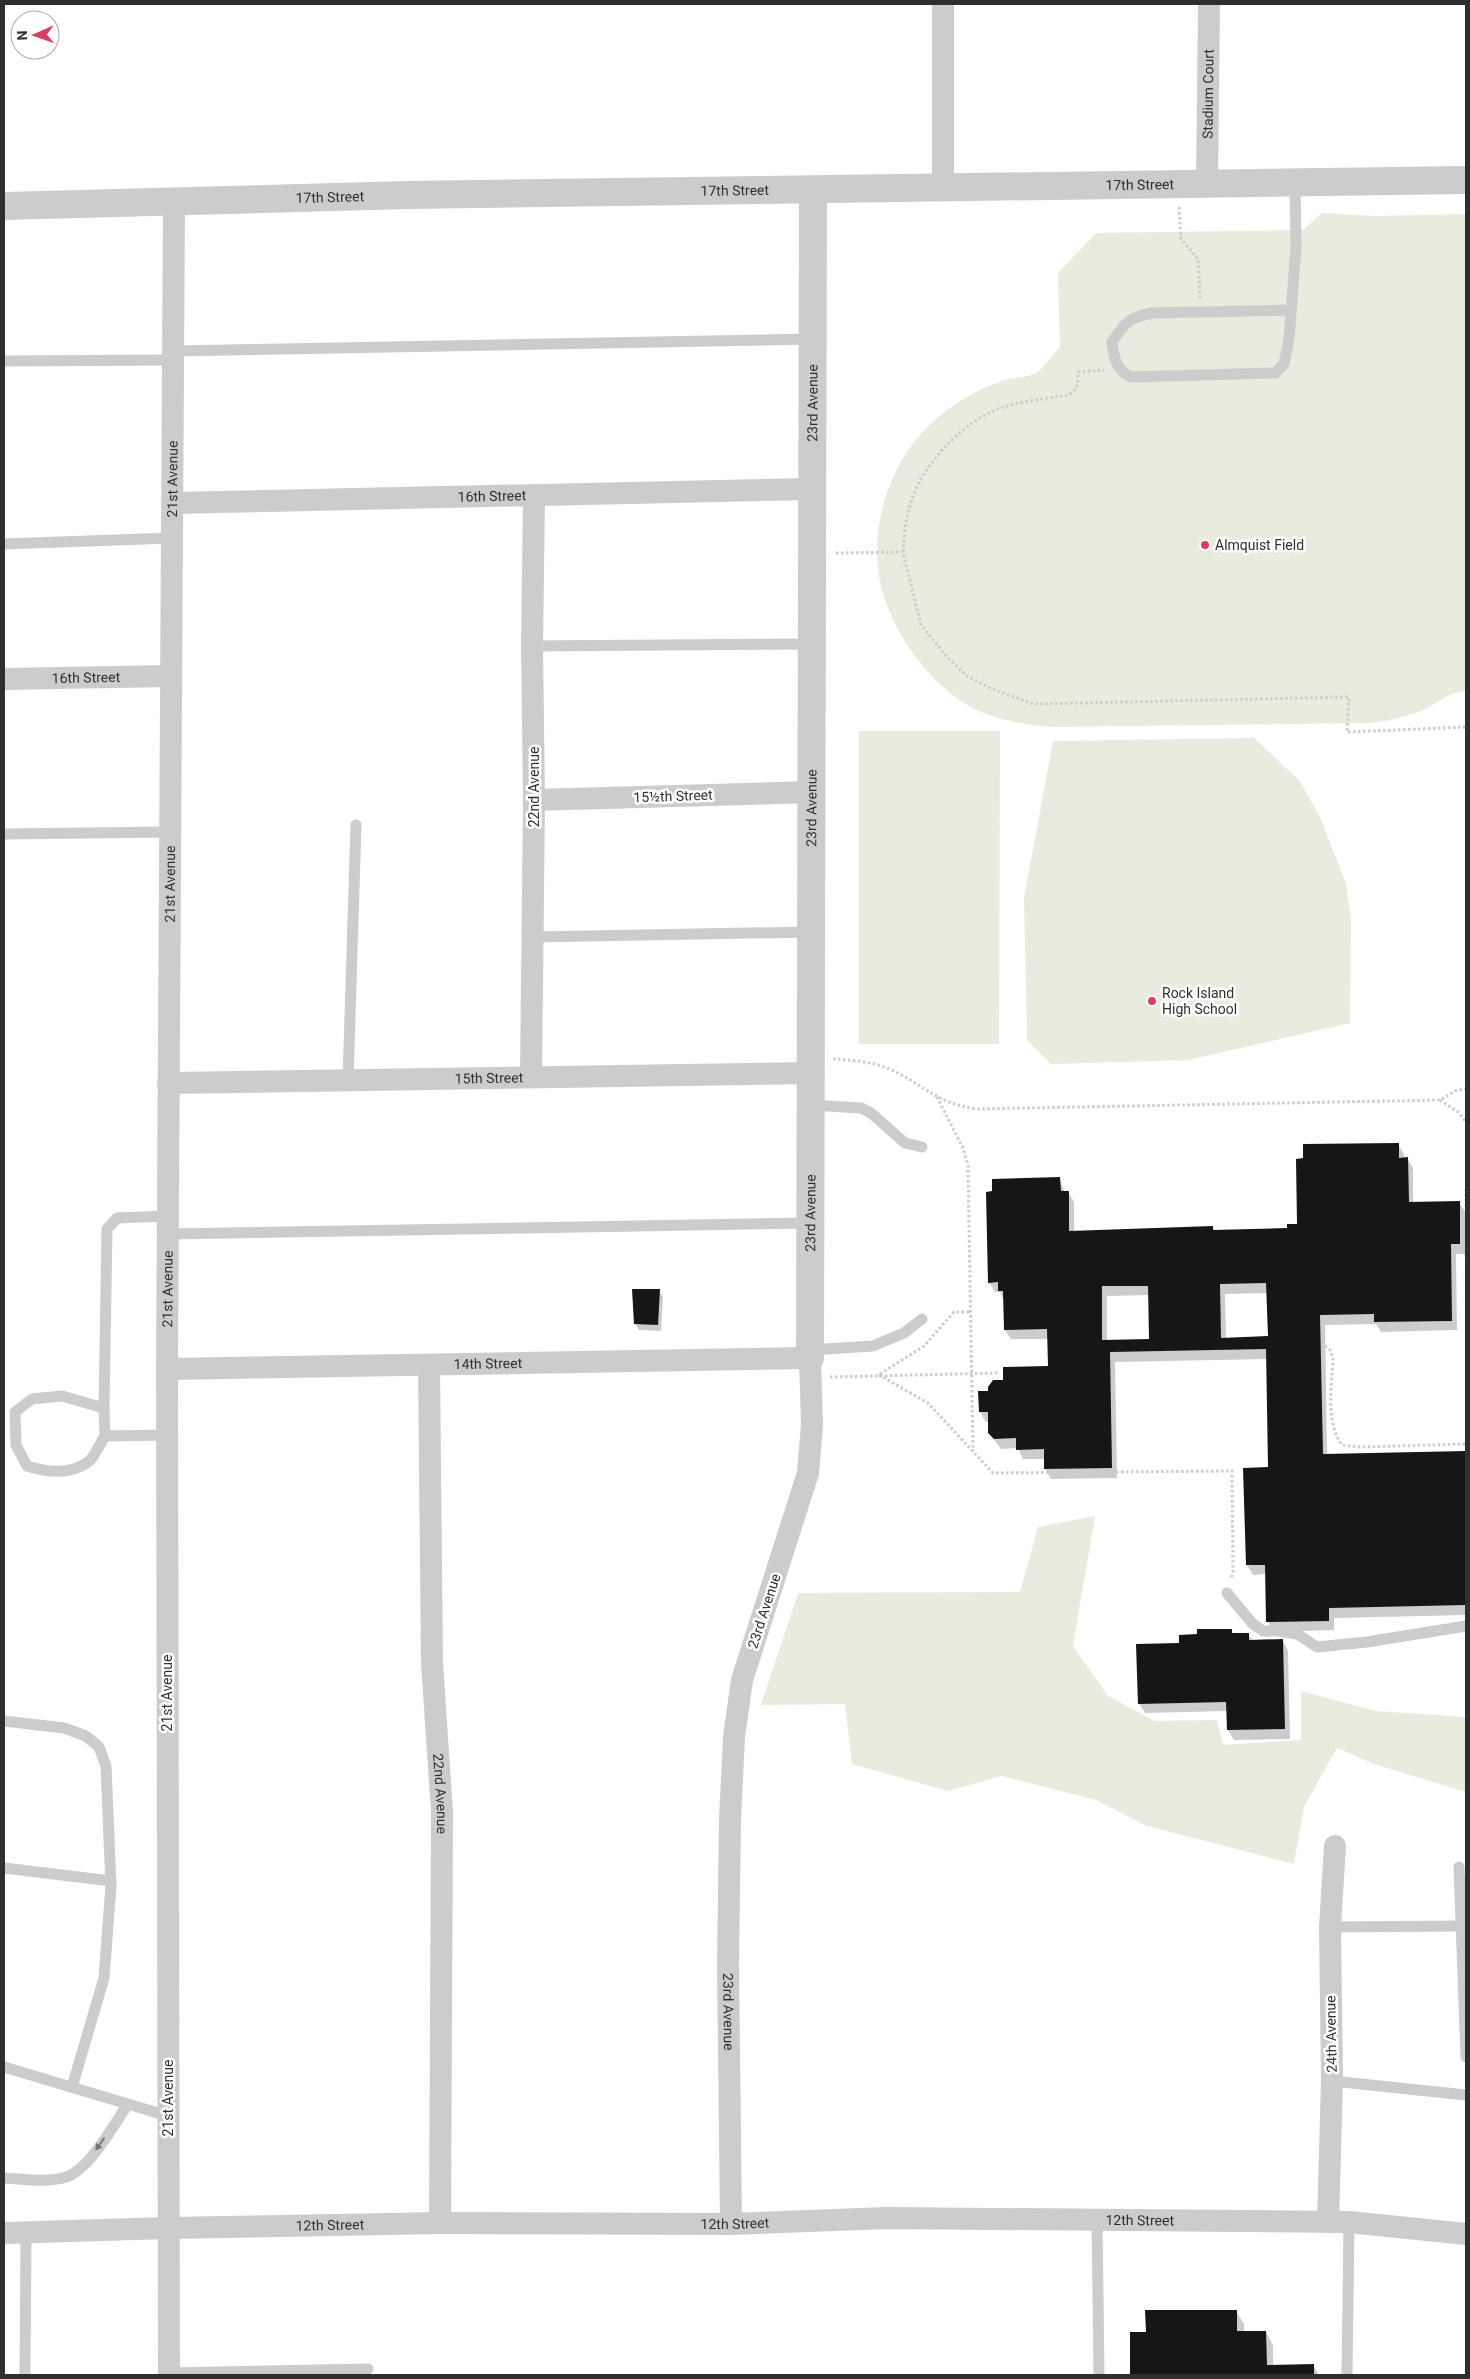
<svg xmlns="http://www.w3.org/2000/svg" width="1470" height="2379" font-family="Roboto,sans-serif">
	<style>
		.green { fill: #e8ebde }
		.shadow { fill: #0003; fill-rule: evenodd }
		.building { fill: #161616; fill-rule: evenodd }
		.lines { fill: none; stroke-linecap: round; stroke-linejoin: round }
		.path { stroke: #ccc; stroke-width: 3; stroke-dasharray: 2.5 2.5; stroke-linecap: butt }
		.service { stroke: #ccc; stroke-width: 11 }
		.minor { stroke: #ccc; stroke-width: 22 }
		.tertiary { stroke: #ccc; stroke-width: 28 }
		.oneway { fill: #767676 }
		.poi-dot { fill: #d93e67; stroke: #fff; stroke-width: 2 }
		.labels { text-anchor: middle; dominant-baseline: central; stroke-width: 5; stroke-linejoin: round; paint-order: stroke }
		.street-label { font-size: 14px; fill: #2f2f2f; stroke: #fff }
		.poi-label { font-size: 14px; fill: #2f2f2f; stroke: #fff; text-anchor: start }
	</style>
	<rect width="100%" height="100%" fill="#fff"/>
	<g class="green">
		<path d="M1322 213 1375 216 1466 214V691C1450 691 1437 704 1423 710 1406 717 1390 720 1372 723L1049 727C1023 724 996 720 973 708 926 683 883 621 878 568 873 522 889 470 920 435 944 409 971 391 1005 380 1014 377 1026 378 1034 374 1043 370 1053 354 1060 347L1058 273 1096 233 1303 230Z"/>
		<polygon points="859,731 1000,731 999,1044 859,1044"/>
		<polygon points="1254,738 1299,780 1320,817 1346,884 1351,920 1350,1023 1188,1060 1051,1064 1027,1040 1024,898 1053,741"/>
		<polygon points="1095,1516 1073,1646 1108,1696 1155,1721 1217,1720 1223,1745 1301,1740 1301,1691 1376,1711 1466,1717 1466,1792 1374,1764 1337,1748 1304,1807 1294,1864 1147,1826 1096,1800 1001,1776 948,1791 852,1764 845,1704 761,1705 798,1593 1020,1592 1038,1527"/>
	</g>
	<g class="shadow">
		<path d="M1398 1144 1404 1154V1159L1407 1158 1413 1168V1203L1459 1202 1465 1212V1254H1456L1457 1330 1381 1332 1376 1324 1325 1325 1327 1455 1466 1452V1615L1334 1618V1630L1273 1632 1268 1622 1266 1574 1253 1575 1247 1565 1270 1469 1267 1359 1115 1362 1117 1478 1051 1479 1045 1469V1459H1023L1018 1448 1001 1449 989 1433V1422H986L980 1412 989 1392 1005 1381 1049 1367V1339H1011L1005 1330 1004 1300 1000 1292H995L989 1282 1059 1179 1065 1192H1068L1074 1202V1232L1213 1227 1215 1231 1288 1229 1298 1225ZM1268 1293 1269 1338 1226 1339 1225 1294ZM1149 1295 1150 1341H1107V1296Z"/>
		<polygon points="634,1290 659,1290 663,1297 661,1331 639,1330 635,1324"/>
		<polygon points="1231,1630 1234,1634 1248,1634 1253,1641 1283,1641 1288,1651 1290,1739 1234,1740 1228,1730 1227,1711 1145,1713 1139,1703 1181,1644"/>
		<polygon points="1236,2311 1244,2324 1244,2332 1266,2332 1273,2345 1273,2366 1313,2365 1319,2375 1131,2375 1131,2334 1147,2334"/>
	</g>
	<g class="building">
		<path d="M1399 1143V1158L1408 1157 1409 1202 1460 1201V1244H1451L1452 1321 1374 1322V1314L1320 1315 1323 1454 1466 1451V1605L1329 1608V1621L1266 1622 1265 1565H1246L1243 1468 1268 1467 1266 1349 1110 1352 1112 1468 1044 1469V1449L1016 1450V1438L994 1439 988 1433V1412H979L978 1391H988V1387L993 1380H1003V1367L1048 1366 1047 1329 1004 1330 1003 1291H998V1282L988 1283 986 1192 992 1191V1179L1060 1177 1061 1191H1069V1231L1213 1226V1230L1287 1228V1224H1297L1296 1159 1303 1158V1144ZM1266 1283 1268 1336 1221 1338 1220 1284ZM1102 1286H1148L1149 1339 1102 1340Z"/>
		<polygon points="632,1289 660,1289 658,1325 634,1324"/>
		<polygon points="1197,1629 1232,1629 1232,1633 1249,1633 1249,1640 1283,1639 1285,1729 1227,1730 1226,1702 1138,1704 1136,1644 1179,1643 1179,1635 1197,1634"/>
		<polygon points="1145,2310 1237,2310 1237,2331 1266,2331 1267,2365 1314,2364 1314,2375 1130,2375 1130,2332 1146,2332"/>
	</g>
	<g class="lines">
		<g class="path">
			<polyline points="1179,207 1181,239 1198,259 1200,299"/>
			<path d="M903 552C904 534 906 516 912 499 924 463 965 420 1001 408 1023 401 1047 398 1069 395 1078 389 1078 382 1078 372L1104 370"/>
			<polyline points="836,553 903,552 921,625 948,658 967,676 990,688 1033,704 1349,697 1347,732 1466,727"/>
			<path d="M833 1059C855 1060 877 1062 898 1073 928 1089 937 1102 975 1109L1440 1100 1457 1090 1466 1089"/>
			<polyline points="937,1097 963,1148 968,1165 973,1451"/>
			<polyline points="1440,1100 1458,1112 1466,1122"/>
			<polyline points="1466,1189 1466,1259"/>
			<path d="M1325 1346 1330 1350 1333 1358C1332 1386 1325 1421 1342 1445L1360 1447 1466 1444"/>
			<polyline points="880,1374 924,1346 954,1312 970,1312"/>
			<polyline points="879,1375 928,1403 993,1473 1232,1471 1233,1572 1231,1580"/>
			<polyline points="830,1377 999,1373"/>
		</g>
		<g class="service">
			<path d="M1291 310 1152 313C1129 317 1125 323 1112 342 1114 358 1116 370 1131 377L1275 373 1284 364 1289 339 1296 247 1295 182"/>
			<polyline points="173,351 812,339"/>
			<polyline points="4,361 173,360"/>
			<polyline points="4,544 172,538"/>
			<polyline points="532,646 812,644"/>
			<polyline points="4,834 169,832"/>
			<polyline points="533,937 811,932"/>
			<polyline points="348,1080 356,825"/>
			<polyline points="811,1105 861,1108 871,1113 905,1143 922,1147"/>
			<polyline points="168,1234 811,1223"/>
			<polyline points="810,1350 873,1346 904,1333 922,1319"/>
			<path d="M104 1408 62 1396 32 1399 15 1412 16 1445 27 1466C46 1472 70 1475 88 1462 95 1457 100 1443 105 1436"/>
			<polyline points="167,1435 105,1436 104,1408 107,1229 117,1218 168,1216"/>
			<polyline points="1227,1593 1252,1623 1263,1631 1279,1631 1297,1634 1317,1647 1367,1642 1466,1626"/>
			<polyline points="4,1721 64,1728 86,1736 99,1747 106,1766 111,1886 104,1978 72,2087"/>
			<polyline points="1459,1867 1466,2057"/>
			<polyline points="4,1868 111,1881"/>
			<polyline points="1330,1927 1461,1926"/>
			<polyline points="4,2067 168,2116"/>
			<polyline points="1332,2081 1466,2095"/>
			<path d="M4 2178C24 2179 47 2183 66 2177 90 2169 114 2124 128 2104"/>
			<polyline points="1097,2220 1099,2375"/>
			<polyline points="169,2373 368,2369"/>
			<polyline points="25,2375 26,2233"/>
			<polyline points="1347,2375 1349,2222"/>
		</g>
		<g class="minor">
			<polyline points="943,4 943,187"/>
			<path id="s1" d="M1207 183 1209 6"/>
			<path id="s2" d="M173 503 811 489"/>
			<path id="s3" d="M4 679 170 676"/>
			<polyline points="534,800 812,792"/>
			<polyline points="531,1077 534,800 532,646 534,496"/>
			<path id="s4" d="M168 1083 811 1073"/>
			<path id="s5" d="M429 1365 432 1663 442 1812 440 2223"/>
			<path id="s6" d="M167 1369 810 1358 812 1425 808 1473 742 1680 734 1737 730 1819 728 1964 731 2224"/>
			<polyline points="1328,2222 1332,2081 1330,1927 1335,1846"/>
			<path id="s7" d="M4 2233 168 2228 440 2223 731 2224 887 2218 1349 2222 1466 2234"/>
			<path id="s8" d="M169 2375 167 1369 174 201"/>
		</g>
		<g class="tertiary">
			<path id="s9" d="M4 206 409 195 1466 180"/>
			<path id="s10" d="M810 1358 813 191"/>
		</g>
	</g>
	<defs><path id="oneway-solid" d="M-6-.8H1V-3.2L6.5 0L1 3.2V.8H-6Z" transform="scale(1.25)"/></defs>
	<use class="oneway" href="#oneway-solid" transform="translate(100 2144) rotate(125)"/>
	<g class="poi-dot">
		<circle cx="1205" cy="545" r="5"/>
		<circle cx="1152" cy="1001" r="5"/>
	</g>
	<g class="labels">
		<g class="street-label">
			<text stroke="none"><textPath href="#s1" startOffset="89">Stadium Court</textPath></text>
			<text stroke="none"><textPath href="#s9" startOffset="1136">17th Street</textPath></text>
			<text stroke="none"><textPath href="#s9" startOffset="731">17th Street</textPath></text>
			<text stroke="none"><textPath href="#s9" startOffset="326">17th Street</textPath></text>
			<text stroke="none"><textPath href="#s10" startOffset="955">23rd Avenue</textPath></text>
			<text stroke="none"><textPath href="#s8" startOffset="1896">21st Avenue</textPath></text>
			<text stroke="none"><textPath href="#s2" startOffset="319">16th Street</textPath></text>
			<text stroke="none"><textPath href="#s3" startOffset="82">16th Street</textPath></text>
			<text transform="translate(534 787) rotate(-90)">22nd Avenue</text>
			<text transform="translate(673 796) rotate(-2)">15½th Street</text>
			<text stroke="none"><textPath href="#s10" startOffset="550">23rd Avenue</textPath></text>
			<text stroke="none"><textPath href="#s8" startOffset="1491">21st Avenue</textPath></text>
			<text stroke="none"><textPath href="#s4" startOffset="321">15th Street</textPath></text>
			<text stroke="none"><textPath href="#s10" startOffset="145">23rd Avenue</textPath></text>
			<text stroke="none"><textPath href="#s8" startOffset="1086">21st Avenue</textPath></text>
			<text stroke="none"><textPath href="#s6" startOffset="321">14th Street</textPath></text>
			<text transform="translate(764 1611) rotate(-72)">23rd Avenue</text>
			<text transform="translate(167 1693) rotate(-90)">21st Avenue</text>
			<text stroke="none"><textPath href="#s5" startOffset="429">22nd Avenue</textPath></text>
			<text stroke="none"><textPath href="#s6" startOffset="1308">23rd Avenue</textPath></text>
			<text transform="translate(1331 2034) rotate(-91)">24th Avenue</text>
			<text transform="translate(168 2098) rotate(-90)">21st Avenue</text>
			<text stroke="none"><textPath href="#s7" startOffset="1136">12th Street</textPath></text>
			<text stroke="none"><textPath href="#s7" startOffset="731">12th Street</textPath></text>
			<text stroke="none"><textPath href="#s7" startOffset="326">12th Street</textPath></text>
		</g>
		<g class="poi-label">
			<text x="1215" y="545">Almquist Field</text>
			<text x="1162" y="993">Rock Island<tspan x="1162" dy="16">High School</tspan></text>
		</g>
	</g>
	<rect width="1470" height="2379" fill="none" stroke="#2f2f2f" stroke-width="10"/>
	<g transform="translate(35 35) rotate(268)"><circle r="24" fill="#ffffff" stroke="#acacac"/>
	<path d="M0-4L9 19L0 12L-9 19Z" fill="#d93e67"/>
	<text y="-8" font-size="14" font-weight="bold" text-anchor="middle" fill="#2f2f2f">N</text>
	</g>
</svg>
